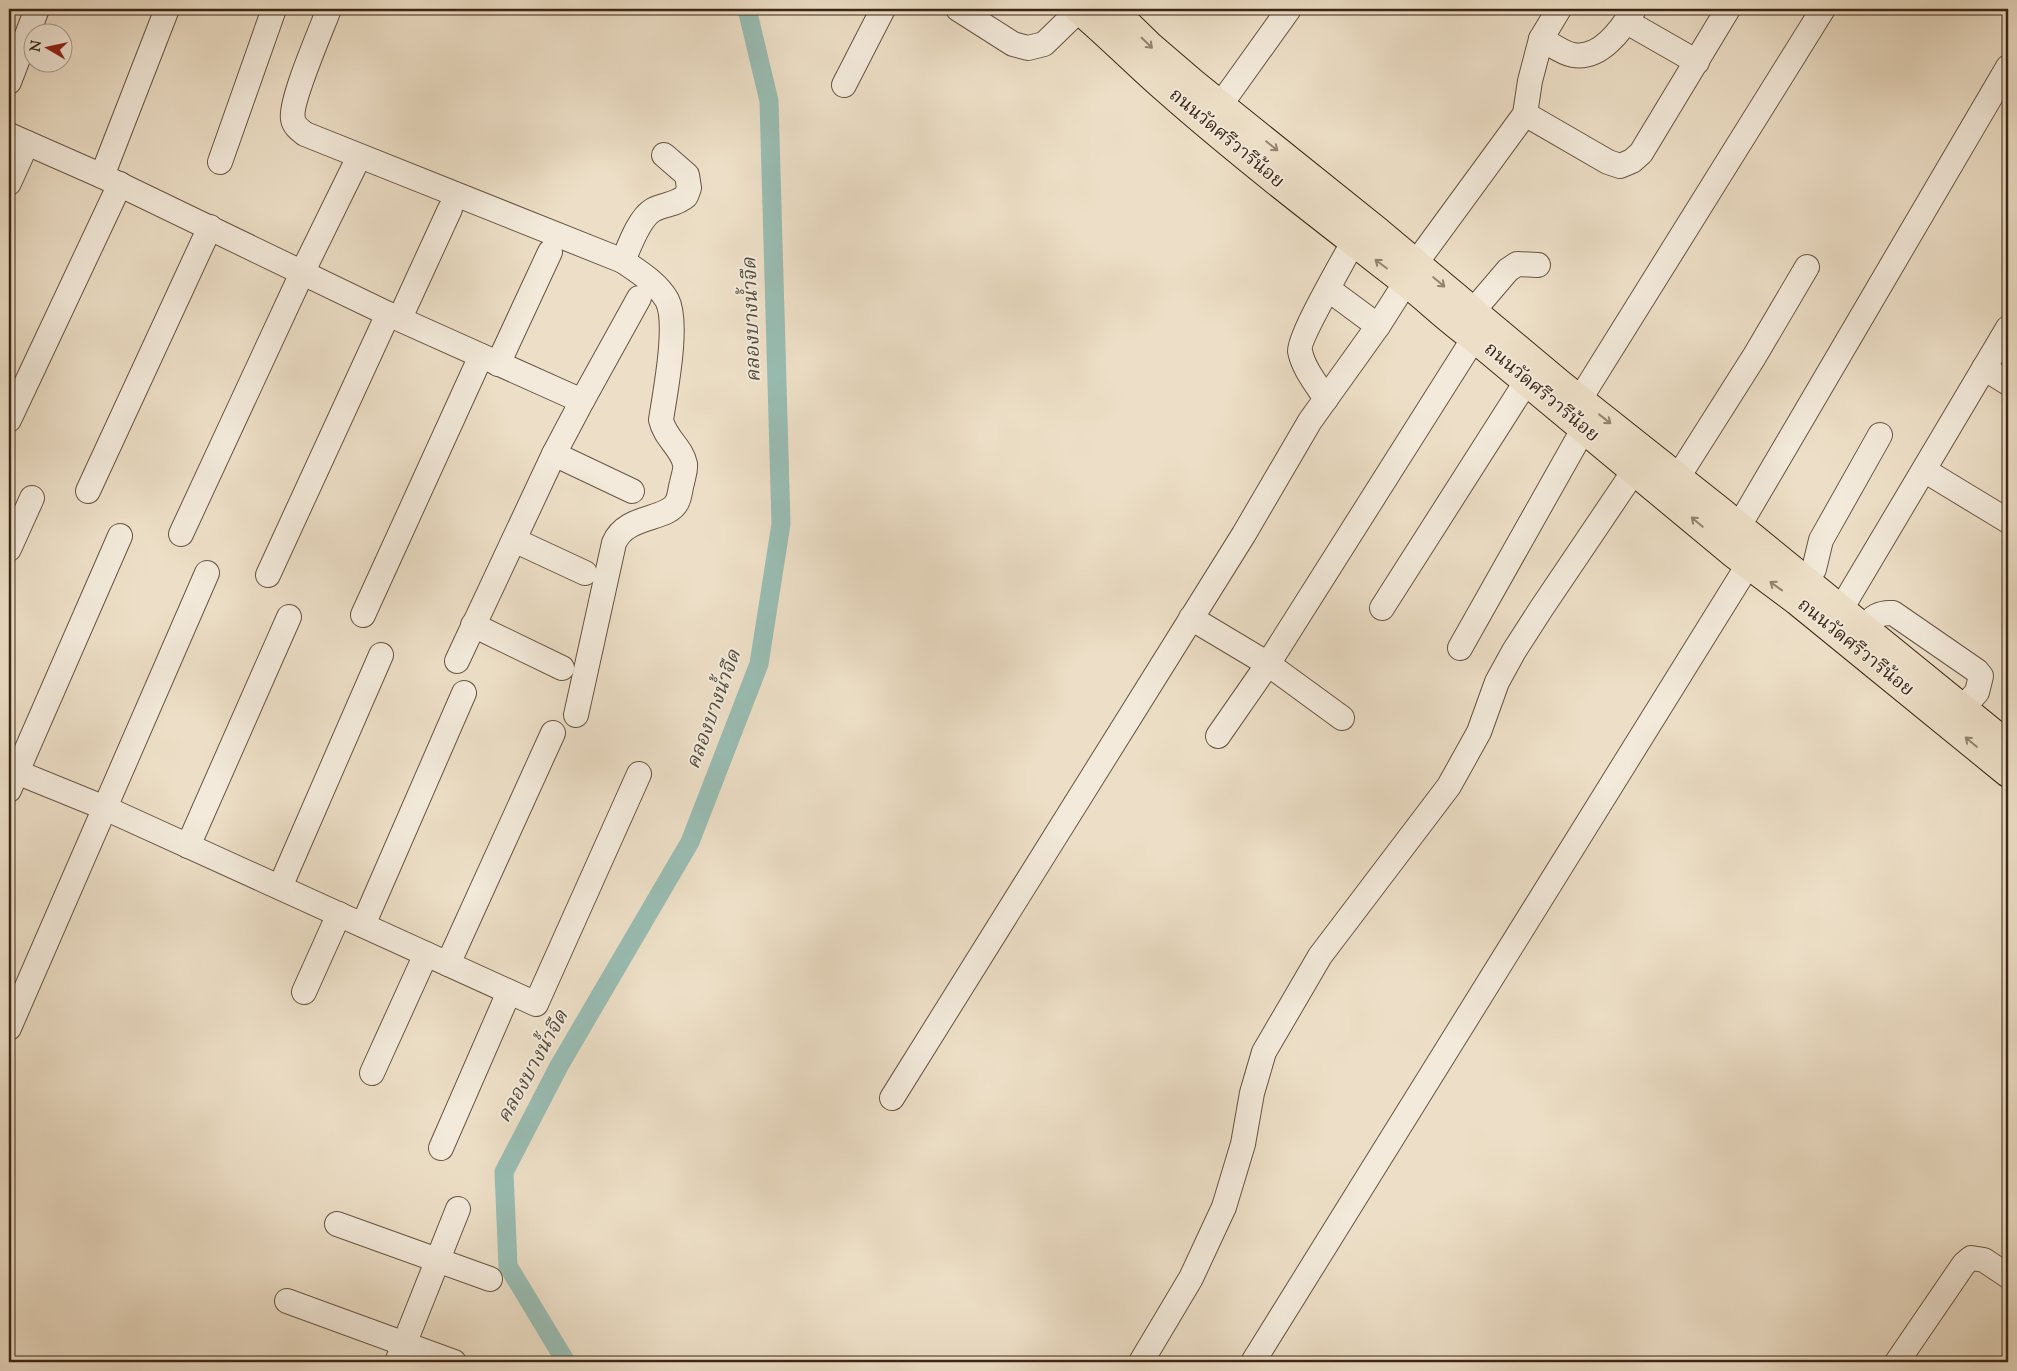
<svg xmlns="http://www.w3.org/2000/svg" width="2017" height="1371" font-family="'Sorts Mill Goudy','Noto Serif Thai',serif">
	<style>
		.lines { fill: none; stroke-linecap: round; stroke-linejoin: round }
		.canal { stroke: #99bdb3; stroke-width: 19 }
		.minor-casing { stroke: #685443; stroke-width: 26 }
		.major-casing { stroke: #3c2617; stroke-width: 30 }
		.minor { stroke: #f3eadb; stroke-width: 24 }
		.major { stroke: #eddfc7; stroke-width: 28 }
		.oneway { stroke: #94826f }
		.labels { text-anchor: middle; dominant-baseline: central; stroke-width: 4; stroke-linejoin: round; paint-order: stroke }
		.street-label { font-size: 19px; fill: #3c2617; stroke: #f3eadb }
		.water-label { font-size: 20px; font-style: italic; fill: #534c3e; stroke: #f3eadb }
	</style>
	<rect width="100%" height="100%" fill="#eddfc7"/>
	<filter id="stains"><feTurbulence type="fractalNoise" baseFrequency=".004" numOctaves="4"/><feColorMatrix values="0 0 0 0 .2 0 0 0 0 .09 0 0 0 0 .02 0 0 0 .5 -.17"/></filter>
	<radialGradient id="worn" r=".72"><stop offset=".6" stop-color="#630" stop-opacity="0"/><stop offset="1" stop-color="#630" stop-opacity=".3"/></radialGradient>
	<g class="lines">
		<polyline class="canal" points="566,1362 508,1266 504,1172 559,1066 690,842 759,664 781,524 769,101 747,9"/>
		<g class="minor-casing">
			<g id="minor">
				<path d="M329 9C322 28 289 103 293 119 294 126 300 130 305 134L623 261C639 272 657 283 667 300 679 323 665 393 661 420 665 438 682 448 685 464 686 470 683 477 682 483 680 489 680 497 677 502 668 521 626 514 614 543L576 715"/>
				<polyline points="958,9 1013,44 1028,48 1044,44 1079,10"/>
				<polyline points="1559,9 1541,39 1530,81 1525,114 1608,162 1620,166 1632,161 1641,153 1728,9"/>
				<polyline points="1627,22 1697,62"/>
				<path d="M1541 39C1551 44 1562 53 1573 55 1601 60 1622 29 1634 9"/>
				<polyline points="9,82 37,9"/>
				<polyline points="844,85 883,9"/>
				<polyline points="1221,104 1289,9"/>
				<polyline points="9,135 102,176 388,314 582,401 639,298"/>
				<polyline points="220,162 274,9"/>
				<polyline points="102,176 167,9"/>
				<polyline points="9,183 27,143"/>
				<path d="M623 261C629 247 639 218 653 210 664 204 676 205 686 196L689 188 687 175 664 155"/>
				<polyline points="1416,263 1525,114"/>
				<polyline points="1328,289 1378,326"/>
				<polyline points="1473,311 1508,270 1517,264 1538,265"/>
				<polyline points="400,318 450,209"/>
				<polyline points="498,364 550,252"/>
				<polyline points="1984,368 2008,383"/>
				<path d="M1326 399C1317 385 1303 368 1300 351 1298 338 1344 260 1353 242"/>
				<polyline points="1580,399 1823,9"/>
				<polyline points="9,420 120,184"/>
				<polyline points="554,454 632,491"/>
				<polyline points="1924,470 2008,521"/>
				<polyline points="1678,477 1754,357 1807,267"/>
				<polyline points="88,491 210,227"/>
				<polyline points="1739,526 2008,67"/>
				<polyline points="181,534 303,271 354,167"/>
				<polyline points="514,540 585,573"/>
				<polyline points="9,549 32,498"/>
				<polyline points="268,575 388,314"/>
				<polyline points="1807,581 1814,569 1821,540 1880,435"/>
				<polyline points="1382,608 1526,382"/>
				<polyline points="1841,609 2008,328"/>
				<polyline points="363,615 481,356"/>
				<polyline points="1191,618 1268,664 1342,718"/>
				<polyline points="473,625 562,668"/>
				<path d="M1864 627C1873 617 1879 612 1893 613L1977 671 1981 676 1977 692 1963 708"/>
				<polyline points="1460,648 1584,428"/>
				<polyline points="457,661 554,454 582,401"/>
				<polyline points="1218,736 1268,664 1474,338"/>
				<polyline points="9,769 105,808 536,1004 639,774"/>
				<polyline points="9,790 120,536"/>
				<polyline points="188,846 289,617"/>
				<polyline points="280,887 381,655"/>
				<polyline points="363,925 464,693"/>
				<polyline points="448,964 553,733"/>
				<polyline points="304,992 339,914"/>
				<polyline points="9,1028 207,573"/>
				<polyline points="372,1073 426,954"/>
				<polyline points="892,1098 1244,534 1310,421 1378,326 1406,282"/>
				<polyline points="441,1148 509,992"/>
				<polyline points="337,1224 490,1279"/>
				<polyline points="287,1301 454,1362"/>
				<polyline points="397,1362 458,1209"/>
				<polyline points="1141,1362 1191,1278 1224,1207 1243,1144 1252,1093 1264,1052 1320,956 1449,786 1479,732 1497,682 1514,651 1541,609 1634,471"/>
				<polyline points="1253,1362 1748,565"/>
				<polyline points="1897,1362 1964,1264 1971,1258 1984,1260 2008,1276"/>
			</g>
		</g>
		<g class="major-casing">
			<g id="major">
				<path d="M1078 9C1109 35 1137 64 1167 90 1243 157 1324 219 1404 281 1428 299 1449 321 1474 338L1734 554 1797 601 2008 773"/>
				<polyline points="1112,9 1151,47 1193,83 1376,230 1560,384 1719,510 2008,745"/>
			</g>
		</g>
		<use href="#minor" class="minor"/>
		<use href="#major" class="major"/>
	</g>
	<defs><path id="oneway-shaft" d="M-6 0H5M1.5-3L5.5 0L1.5 3" fill="none" stroke-width="1.6" stroke-linecap="round" stroke-linejoin="round" transform="scale(1.25)"/></defs>
	<g class="oneway">
		<use href="#oneway-shaft" transform="translate(1147 43) rotate(44)"/>
		<use href="#oneway-shaft" transform="translate(1272 146) rotate(39)"/>
		<use href="#oneway-shaft" transform="translate(1381 264) rotate(-143)"/>
		<use href="#oneway-shaft" transform="translate(1439 282) rotate(40)"/>
		<use href="#oneway-shaft" transform="translate(1605 419) rotate(38)"/>
		<use href="#oneway-shaft" transform="translate(1697 522) rotate(-140)"/>
		<use href="#oneway-shaft" transform="translate(1776 586) rotate(-144)"/>
		<use href="#oneway-shaft" transform="translate(1971 742) rotate(-140)"/>
	</g>
	<g class="labels">
		<g class="street-label">
			<text transform="translate(1226 139) rotate(40)">ถนนวัดศรีวารีน้อย</text>
			<text transform="translate(1541 393) rotate(40)">ถนนวัดศรีวารีน้อย</text>
			<text transform="translate(1855 648) rotate(39)">ถนนวัดศรีวารีน้อย</text>
		</g>
		<g class="water-label">
			<text transform="translate(753 320) rotate(-92)">คลองบางน้ำจืด</text>
			<text transform="translate(715 710) rotate(-70)">คลองบางน้ำจืด</text>
			<text transform="translate(534 1067) rotate(-61)">คลองบางน้ำจืด</text>
		</g>
	</g>
	<rect width="2017" height="1371" fill="none" stroke="#eddfc7" stroke-width="30"/>
	<rect x="10" y="10" width="1997" height="1351" fill="none" stroke="#3c2617" stroke-width="2.5"/>
	<rect x="15" y="15" width="1987" height="1341" fill="none" stroke="#3c2617"/>
	<g transform="translate(48 48) rotate(279)"><circle r="24" fill="#f3eadb" stroke="#aa9c8d"/>
	<path d="M0-4L9 19L0 12L-9 19Z" fill="#8f2418"/>
	<text y="-8" font-size="14" font-weight="bold" text-anchor="middle" fill="#3c2617">N</text>
	</g>
	<rect width="100%" height="100%" filter="url(#stains)"/>
	<rect width="100%" height="100%" fill="url(#worn)"/>
</svg>
